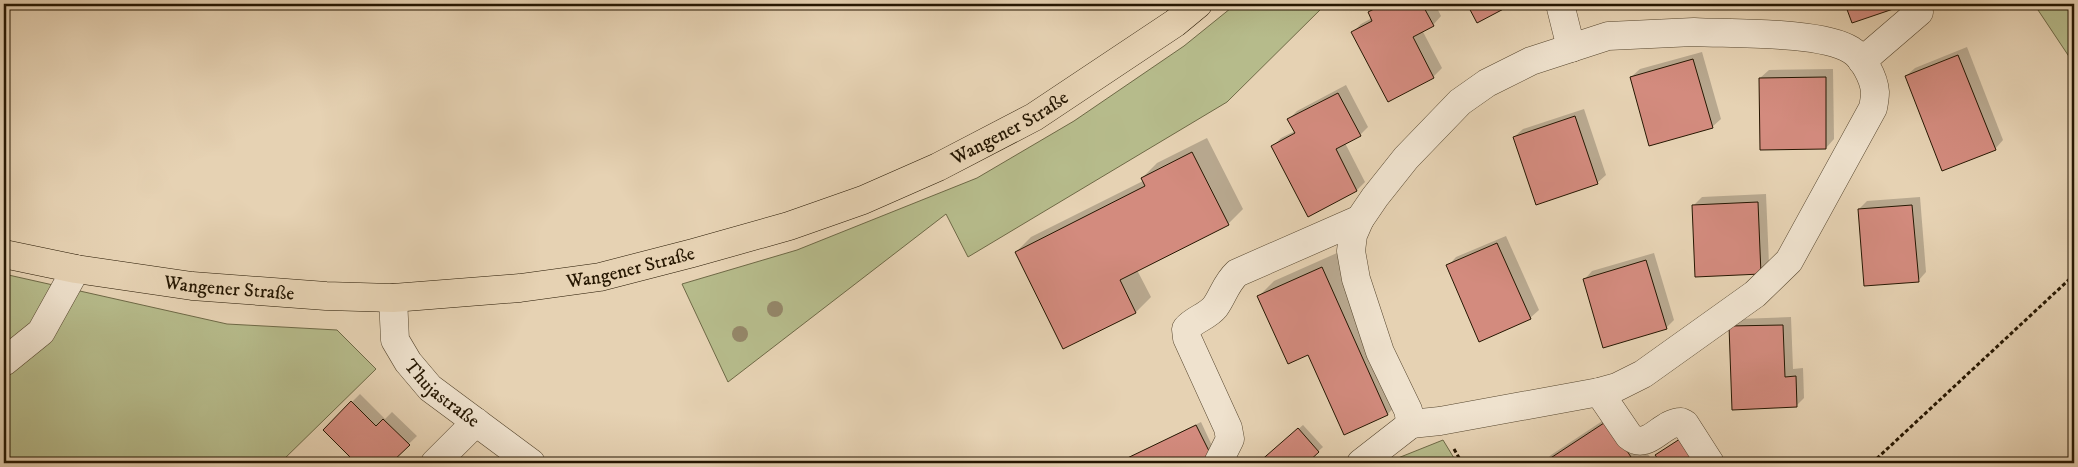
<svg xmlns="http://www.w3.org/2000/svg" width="2078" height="467" font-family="'IM FELL DW Pica',serif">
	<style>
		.green { fill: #b6bb8b; stroke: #6e6946 }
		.shadow { fill: #0003 }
		.building { fill: #d38b7e; stroke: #261702 }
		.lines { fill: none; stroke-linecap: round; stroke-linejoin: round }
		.minor-casing { stroke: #56462e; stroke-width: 29 }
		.major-casing { stroke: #261702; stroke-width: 29 }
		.path { stroke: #261702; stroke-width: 3; stroke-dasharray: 4 2.5; stroke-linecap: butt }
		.minor { stroke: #efe2ce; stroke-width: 28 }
		.major { stroke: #e6d2b3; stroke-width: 28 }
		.tree { fill: #948668 }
		.labels { text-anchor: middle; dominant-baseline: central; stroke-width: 4.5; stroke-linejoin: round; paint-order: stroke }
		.street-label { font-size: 19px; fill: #261702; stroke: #efe2ce }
	</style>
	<rect width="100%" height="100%" fill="#e6d2b3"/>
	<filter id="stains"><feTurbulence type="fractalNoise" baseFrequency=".004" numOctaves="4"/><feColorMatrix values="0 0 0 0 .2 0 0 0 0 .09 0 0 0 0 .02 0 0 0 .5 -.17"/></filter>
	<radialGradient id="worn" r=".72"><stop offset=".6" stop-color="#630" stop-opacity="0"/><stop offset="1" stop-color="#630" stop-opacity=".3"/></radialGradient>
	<g class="green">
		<polygon points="1236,4 1326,4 1227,102 968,257 946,214 728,382 682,284 797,250 977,178 1074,121 1184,46"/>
		<polygon points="2034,4 2074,4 2074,64"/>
		<polygon points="4,274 227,324 337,330 376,369 280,463 4,463"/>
		<polygon points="1443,440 1457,463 1387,463 1388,462"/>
	</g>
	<g class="shadow">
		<polygon points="1378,4 1435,4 1441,16 1433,25 1422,30 1442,68 1433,77 1388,100 1353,32 1361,24 1372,18 1369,12"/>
		<polygon points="1847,4 1904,4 1852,21"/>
		<polygon points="1967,47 2003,140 1995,149 1906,76 1915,68"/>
		<polygon points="1702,52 1721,119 1712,127 1631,77 1640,69"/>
		<polygon points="1833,69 1834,139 1826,148 1760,78 1769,70"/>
		<polygon points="1346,85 1368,127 1360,135 1345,143 1365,182 1357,190 1308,215 1273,146 1281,138 1295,131 1289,119 1297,111"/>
		<polygon points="1584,109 1606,175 1597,183 1514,137 1523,129"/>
		<polygon points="1207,138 1243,209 1228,224 1137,270 1151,297 1136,312 1064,348 1016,252 1031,237 1143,181 1142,178 1157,163"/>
		<polygon points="1766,194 1769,264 1761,273 1693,206 1702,197"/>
		<polygon points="1920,197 1926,272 1918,281 1859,209 1867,201"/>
		<polygon points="1506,236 1539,310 1530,318 1448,266 1456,257"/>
		<polygon points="1337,253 1402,399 1388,414 1308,353 1259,296 1274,281"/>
		<polygon points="1654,253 1674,320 1666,328 1584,280 1592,271"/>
		<polygon points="1791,317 1793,369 1803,368 1804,398 1796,406 1730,327 1738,319"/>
		<polygon points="360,394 385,419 392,412 417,436 389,463 357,463 324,430"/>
		<polygon points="1619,410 1654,463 1543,463 1551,455"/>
		<polygon points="1201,422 1214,450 1210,454 1191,463 1118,463"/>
		<polygon points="1303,425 1323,447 1305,463 1259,463"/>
		<polygon points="1438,459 1450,461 1452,463 1430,463"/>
	</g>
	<g class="building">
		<polygon points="1384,4 1422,4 1434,26 1413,37 1434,78 1388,102 1351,32 1372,21 1368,12"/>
		<polygon points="1467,4 1513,4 1477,23"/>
		<polygon points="1845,4 1905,4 1905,5 1852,23"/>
		<polygon points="1958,55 1996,150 1942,171 1905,76"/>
		<polygon points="1693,59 1713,128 1649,146 1630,77"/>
		<polygon points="1826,77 1826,149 1760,150 1759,78"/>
		<polygon points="1338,93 1361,136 1336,149 1357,191 1308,217 1271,146 1295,133 1287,119"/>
		<polygon points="1575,116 1598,184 1536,205 1513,137"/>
		<polygon points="1192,152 1229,225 1120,280 1136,313 1063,349 1015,252 1145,186 1141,178"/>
		<polygon points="1758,202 1761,274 1695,277 1692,205"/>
		<polygon points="1912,205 1919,282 1864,286 1858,209"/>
		<polygon points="1497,243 1531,319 1479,342 1446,265"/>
		<polygon points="1646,260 1667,329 1603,348 1583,279"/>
		<polygon points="1322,267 1388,415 1344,435 1308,355 1288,364 1257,296"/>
		<polygon points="1783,325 1785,377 1796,376 1797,407 1732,410 1729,326"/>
		<polygon points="351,401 376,426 383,419 410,445 391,463 356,463 323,430"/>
		<polygon points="1607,421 1635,463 1543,463"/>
		<polygon points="1196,425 1211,455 1194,463 1117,463"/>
		<polygon points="1298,428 1319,452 1307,463 1258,463"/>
		<polygon points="1683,437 1700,463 1661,463 1655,455"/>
	</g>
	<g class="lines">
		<g class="minor-casing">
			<g id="minor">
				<polyline points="1560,4 1571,48"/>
				<path d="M1694 32C1731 34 1821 31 1851 50 1863 57 1874 78 1875 92 1875 97 1874 103 1873 108L1789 261 1755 294 1643 374 1617 387 1599 392 1440 421 1411 424 1408 410 1380 352 1356 279 1351 251 1353 235 1360 219 1375 197 1406 158 1460 102 1487 83 1531 61 1608 36Z"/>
				<polyline points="1862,61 1919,12"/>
				<path id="s1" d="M393 298 395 340 408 362 430 388 531 463"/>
				<polyline points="4,362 41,332 76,269"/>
				<path d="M1599 392 1629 436C1648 452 1661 422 1681 422L1685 424 1710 463"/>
				<polyline points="435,463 476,422"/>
				<path d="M1218 463 1230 439 1228 428 1187 338 1186 329C1194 319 1207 317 1215 307 1223 296 1226 283 1237 273L1360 219"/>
				<polyline points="1361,463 1411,424"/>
			</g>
		</g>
		<g class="major-casing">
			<g id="major">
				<path id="s2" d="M4 254 76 269 192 286 326 296 393 298 520 288 600 277 693 253 789 226 863 200 938 167 1034 117 1175 23 1198 4"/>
			</g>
		</g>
		<g class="path">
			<polyline points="1140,8 1145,4"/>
			<polyline points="1454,449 1462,463"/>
			<polyline points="1872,463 2074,275"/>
		</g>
		<use href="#minor" class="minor"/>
		<use href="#major" class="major"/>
	</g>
	<g class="tree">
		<circle cx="775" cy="309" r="8"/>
		<circle cx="740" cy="334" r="8"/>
	</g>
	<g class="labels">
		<g class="street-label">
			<text stroke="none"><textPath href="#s2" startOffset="1038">Wangener Straße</textPath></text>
			<text stroke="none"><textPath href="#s2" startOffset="632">Wangener Straße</textPath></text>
			<text stroke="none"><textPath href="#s2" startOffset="228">Wangener Straße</textPath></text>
			<text stroke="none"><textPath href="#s1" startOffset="114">Thujastraße</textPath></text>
		</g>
	</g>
	<rect width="2078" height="467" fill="none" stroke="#e6d2b3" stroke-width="20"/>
	<rect x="5" y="5" width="2068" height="457" fill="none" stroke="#261702" stroke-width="2.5"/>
	<rect x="10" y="10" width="2058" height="447" fill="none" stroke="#261702"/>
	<rect width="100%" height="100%" filter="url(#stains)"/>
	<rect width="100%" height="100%" fill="url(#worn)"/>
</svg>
